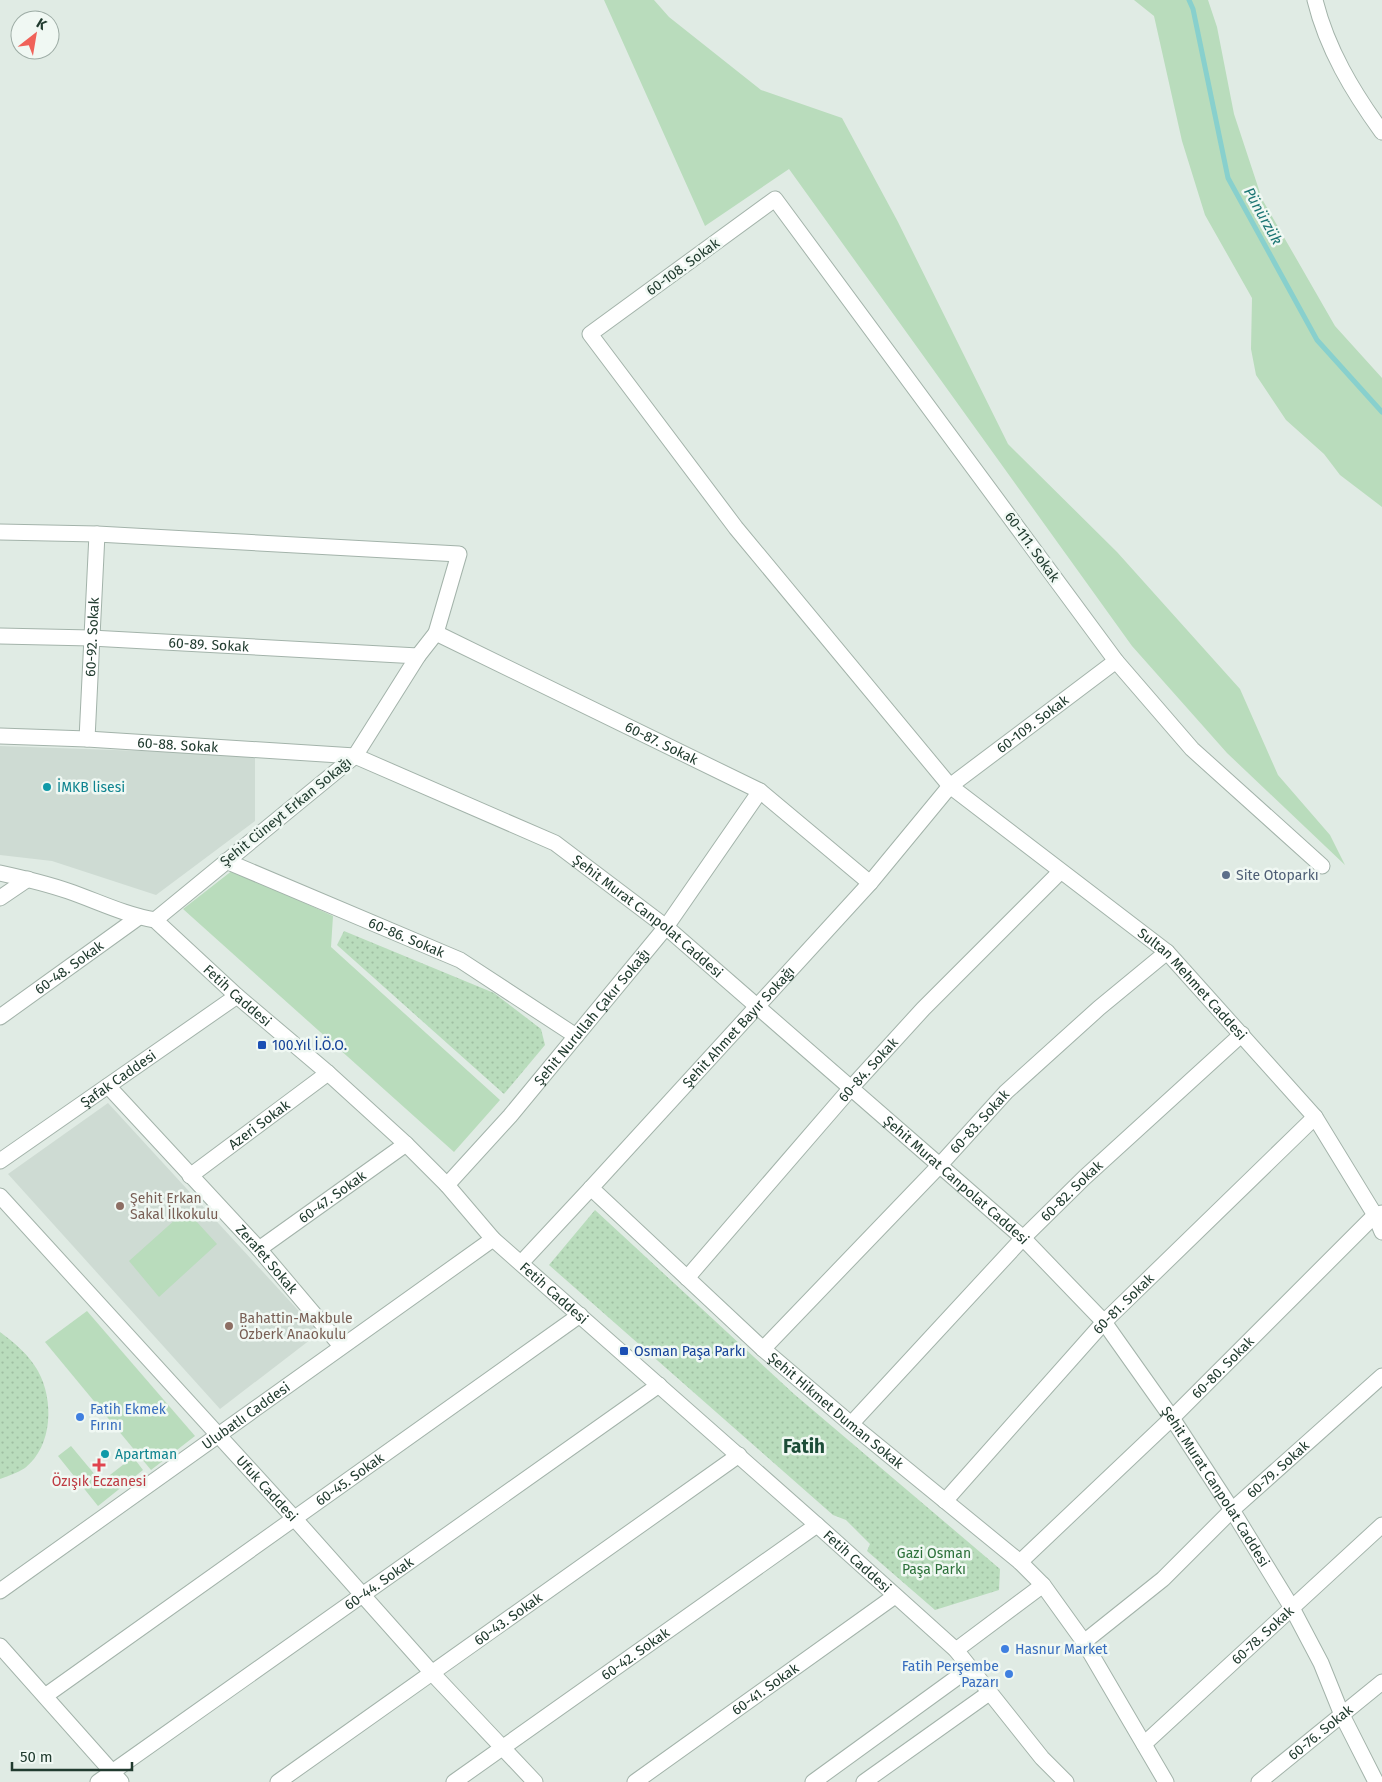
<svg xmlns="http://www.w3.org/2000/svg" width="1382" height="1782" font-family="'Fira Sans',sans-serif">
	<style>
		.built { fill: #cedbd3 }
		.green { fill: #b9dcbc }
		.park { fill: url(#park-dots) }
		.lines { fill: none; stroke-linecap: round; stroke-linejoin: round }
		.stream { stroke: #88d0cd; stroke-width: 5 }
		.minor-casing { stroke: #a3b3aa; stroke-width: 17 }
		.minor { stroke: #fff; stroke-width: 15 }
		.culture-dot { fill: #0f9aa8; stroke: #f0f8f3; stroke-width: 2 }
		.service-dot { fill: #5c6f8a; stroke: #f0f8f3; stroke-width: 2 }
		.transit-dot { fill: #1a4fb4; stroke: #f0f8f3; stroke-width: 2 }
		.education-dot { fill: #8d6e63; stroke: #f0f8f3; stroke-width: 2 }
		.shop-dot { fill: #3f7fe0; stroke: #f0f8f3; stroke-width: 2 }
		.health-dot { fill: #e0444e; stroke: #f0f8f3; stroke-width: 2 }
		.labels { text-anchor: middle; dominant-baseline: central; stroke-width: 5; stroke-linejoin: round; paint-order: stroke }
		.street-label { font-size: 14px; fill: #213b2f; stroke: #f0f8f3 }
		.culture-label { font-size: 14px; fill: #0d838f; stroke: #f0f8f3; text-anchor: start }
		.service-label { font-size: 14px; fill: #4e5e75; stroke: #f0f8f3; text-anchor: start }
		.transit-label { font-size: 14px; fill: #164399; stroke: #f0f8f3; text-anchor: start }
		.education-label { font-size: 14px; fill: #785e54; stroke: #f0f8f3; text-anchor: start }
		.shop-label { font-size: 14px; fill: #366cbe; stroke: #f0f8f3; text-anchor: start }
		.health-label { font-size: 14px; fill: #be3a42; stroke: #f0f8f3 }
		.park-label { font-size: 14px; fill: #2c713a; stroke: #f0f8f3 }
		.water-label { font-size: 15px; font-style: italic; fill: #1c7674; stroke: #f0f8f3 }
		.district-label { font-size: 19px; font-weight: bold; fill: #1d4d38; stroke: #f0f8f3 }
	</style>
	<defs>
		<pattern id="park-dots" width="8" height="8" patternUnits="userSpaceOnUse" patternTransform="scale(1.25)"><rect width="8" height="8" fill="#b9dcbc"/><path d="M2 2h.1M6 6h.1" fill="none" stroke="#9fbea2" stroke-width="1.8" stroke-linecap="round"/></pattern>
	</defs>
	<rect width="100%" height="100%" fill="#e0ebe4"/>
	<g class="built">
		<polygon points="0,746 255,755 255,821 156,895 52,861 0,855"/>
		<polygon points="108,1103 319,1333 220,1409 8,1174"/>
	</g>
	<g class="green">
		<polygon points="604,0 654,0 669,17 761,90 842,118 898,222 1008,444 1117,552 1240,689 1278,775 1330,835 1345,865 1227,753 1132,646 789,169 705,226"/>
		<polygon points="1134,0 1208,0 1217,27 1234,114 1262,199 1335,326 1382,378 1382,507 1340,475 1324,454 1286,420 1256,375 1251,349 1252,298 1205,215 1182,141 1154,16"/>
		<polygon points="233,870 333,916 331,947 500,1100 454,1152 183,909"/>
		<polygon points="186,1210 217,1244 159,1297 129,1261"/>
		<polygon points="87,1311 195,1436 151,1470 45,1342"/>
		<polygon points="71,1446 101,1482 133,1457 143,1470 98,1506 58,1456"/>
	</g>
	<g class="park">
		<polygon points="344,931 494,993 541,1029 545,1045 504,1094 337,945"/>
		<polygon points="595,1210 794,1394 1000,1569 999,1590 935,1610 867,1551 870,1544 846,1520 833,1515 549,1265"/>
		<path d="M0 1332C15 1343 29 1355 38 1371 54 1400 53 1446 25 1468 17 1473 8 1476 0 1479Z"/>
	</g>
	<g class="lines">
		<polyline class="stream" points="1189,0 1193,9 1228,178 1317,340 1382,412"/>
		<g class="minor-casing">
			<g id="minor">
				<path d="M1315 0C1327 49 1353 92 1382 132"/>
				<polyline points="0,532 97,534 459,554 436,633 418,656 355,756 155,920"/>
				<path id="s1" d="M436 633 760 791 870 883"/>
				<path id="s2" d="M0 636 91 638 418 656"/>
				<path id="s3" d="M0 736 87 739 355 756 555 843 666 927 1023 1238 1104 1322 1172 1418 1232 1510 1292 1608 1321 1663 1342 1715 1376 1782"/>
				<path id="s4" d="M87 739 97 534"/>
				<path id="s5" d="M226 861 460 960 576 1036"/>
				<path id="s6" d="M1322 866 1192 749 1116 661 775 199 590 334 736 528 950 786 1167 952 1315 1117 1375 1215 1382 1232"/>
				<path id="s7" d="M0 873C23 878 45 883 68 891 97 901 125 915 155 920L237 996 328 1073 406 1144 447 1185 493 1239 817 1525 956 1650 1042 1758 1066 1782"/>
				<polyline points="0,898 28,879"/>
				<path id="s8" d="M0 1017 139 917"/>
				<path id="s9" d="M108 1086 259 1249 341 1346"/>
				<path id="s10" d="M0 1161 237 996"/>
				<path id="s11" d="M190 1176 328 1073"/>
				<path id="s12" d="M447 1185 510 1116 666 927 760 791"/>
				<path id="s13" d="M591 1188 763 1349 851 1424 1020 1562 1043 1585 1084 1642 1166 1782"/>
				<path id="s14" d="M0 1196 294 1518 433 1674 535 1782"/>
				<path id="s15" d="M259 1249 406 1144"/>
				<path id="s16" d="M521 1263 591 1188 870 883 950 786 1116 661"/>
				<path id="s17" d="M687 1278 851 1088 923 1009 1060 872"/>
				<path id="s18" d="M763 1349 939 1166 1006 1092 1099 1008 1167 952"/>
				<path id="s19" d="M851 1424 1023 1238 1085 1177 1242 1034"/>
				<path id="s20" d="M945 1501 1104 1322 1315 1117"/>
				<path id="s21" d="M1020 1562 1172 1418 1375 1215 1382 1213"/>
				<path id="s22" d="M0 1591 493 1239"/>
				<path id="s23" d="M1084 1642 1163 1579 1232 1510 1382 1376"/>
				<polyline points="0,1646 121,1782"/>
				<polyline points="956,1650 1043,1585"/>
				<path id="s24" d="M45 1696 580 1315"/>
				<path id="s25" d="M1144 1744 1382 1525"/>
				<path id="s26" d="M98 1782 659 1385"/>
				<path id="s27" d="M278 1782 739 1455"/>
				<path id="s28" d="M454 1782 817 1525"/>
				<path id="s29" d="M635 1782 895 1596"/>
				<polyline points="813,1782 970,1668"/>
				<polyline points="864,1782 989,1693"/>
				<path id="s30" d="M1259 1782 1382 1682"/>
			</g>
		</g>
		<use href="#minor" class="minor"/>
	</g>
	<g class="culture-dot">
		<circle cx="47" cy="787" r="5"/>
		<circle cx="105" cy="1454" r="5"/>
	</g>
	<circle class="service-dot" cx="1226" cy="875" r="5"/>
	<g class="transit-dot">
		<rect x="257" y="1040" width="10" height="10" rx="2.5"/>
		<rect x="619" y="1346" width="10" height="10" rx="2.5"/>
	</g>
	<g class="education-dot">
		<circle cx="120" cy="1206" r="5"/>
		<circle cx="229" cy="1326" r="5"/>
	</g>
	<g class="shop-dot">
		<circle cx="80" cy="1417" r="5"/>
		<circle cx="1005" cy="1649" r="5"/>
		<circle cx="1009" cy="1674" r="5"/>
	</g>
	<path class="health-dot" d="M96.5 1457.5h5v5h5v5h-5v5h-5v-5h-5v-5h5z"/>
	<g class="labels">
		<g class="street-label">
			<text transform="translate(683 267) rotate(-36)">60-108. Sokak</text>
			<text transform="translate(1032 547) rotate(54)">60-111. Sokak</text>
			<text stroke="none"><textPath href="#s4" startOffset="102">60-92. Sokak</textPath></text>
			<text stroke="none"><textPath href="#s2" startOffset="209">60-89. Sokak</textPath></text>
			<text stroke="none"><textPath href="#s16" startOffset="745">60-109. Sokak</textPath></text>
			<text stroke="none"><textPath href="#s1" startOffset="251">60-87. Sokak</textPath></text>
			<text stroke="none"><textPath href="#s3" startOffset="178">60-88. Sokak</textPath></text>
			<text transform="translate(286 812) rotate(-39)">Şehit Cüneyt Erkan Sokağı</text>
			<text stroke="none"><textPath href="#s3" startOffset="692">Şehit Murat Canpolat Caddesi</textPath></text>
			<text stroke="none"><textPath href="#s5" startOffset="196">60-86. Sokak</textPath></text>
			<text stroke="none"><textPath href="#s8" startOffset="85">60-48. Sokak</textPath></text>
			<text stroke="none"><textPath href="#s6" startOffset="1986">Sultan Mehmet Caddesi</textPath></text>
			<text stroke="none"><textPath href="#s7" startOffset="274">Fetih Caddesi</textPath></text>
			<text stroke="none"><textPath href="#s12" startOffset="222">Şehit Nurullah Çakır Sokağı</textPath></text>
			<text stroke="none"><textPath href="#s16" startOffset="321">Şehit Ahmet Bayır Sokağı</textPath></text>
			<text stroke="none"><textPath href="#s17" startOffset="276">60-84. Sokak</textPath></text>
			<text stroke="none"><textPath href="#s10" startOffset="144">Şafak Caddesi</textPath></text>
			<text stroke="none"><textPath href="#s18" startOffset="314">60-83. Sokak</textPath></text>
			<text stroke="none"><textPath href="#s11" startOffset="86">Azeri Sokak</textPath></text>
			<text stroke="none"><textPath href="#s3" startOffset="1098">Şehit Murat Canpolat Caddesi</textPath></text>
			<text stroke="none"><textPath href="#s19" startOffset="321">60-82. Sokak</textPath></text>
			<text stroke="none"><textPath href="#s15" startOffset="90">60-47. Sokak</textPath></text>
			<text stroke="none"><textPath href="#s9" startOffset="235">Zerafet Sokak</textPath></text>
			<text stroke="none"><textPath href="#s7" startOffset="709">Fetih Caddesi</textPath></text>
			<text stroke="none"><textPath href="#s20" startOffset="266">60-81. Sokak</textPath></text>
			<text stroke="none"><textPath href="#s21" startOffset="281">60-80. Sokak</textPath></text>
			<text stroke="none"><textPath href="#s13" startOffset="331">Şehit Hikmet Duman Sokak</textPath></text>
			<text stroke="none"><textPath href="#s22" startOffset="302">Ulubatlı Caddesi</textPath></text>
			<text stroke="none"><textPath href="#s23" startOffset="260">60-79. Sokak</textPath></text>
			<text stroke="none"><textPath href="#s24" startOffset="374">60-45. Sokak</textPath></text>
			<text stroke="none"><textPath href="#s3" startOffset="1502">Şehit Murat Canpolat Caddesi</textPath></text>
			<text stroke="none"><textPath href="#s14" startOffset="396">Ufuk Caddesi</textPath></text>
			<text stroke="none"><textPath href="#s7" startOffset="1114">Fetih Caddesi</textPath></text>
			<text stroke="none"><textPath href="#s26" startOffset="344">60-44. Sokak</textPath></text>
			<text stroke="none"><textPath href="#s27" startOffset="282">60-43. Sokak</textPath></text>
			<text stroke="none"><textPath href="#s25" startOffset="161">60-78. Sokak</textPath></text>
			<text stroke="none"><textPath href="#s28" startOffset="222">60-42. Sokak</textPath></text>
			<text stroke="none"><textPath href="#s29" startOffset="160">60-41. Sokak</textPath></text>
			<text stroke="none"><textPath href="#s30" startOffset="79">60-76. Sokak</textPath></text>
		</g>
		<g class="culture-label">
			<text x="57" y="787">İMKB lisesi</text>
			<text x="115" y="1454">Apartman</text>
		</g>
		<g class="service-label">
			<text x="1236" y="875">Site Otoparkı</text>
		</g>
		<g class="transit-label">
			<text x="272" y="1045">100.Yıl İ.Ö.O.</text>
			<text x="634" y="1351">Osman Paşa Parkı</text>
		</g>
		<g class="education-label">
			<text x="130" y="1198">Şehit Erkan<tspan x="130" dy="16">Sakal İlkokulu</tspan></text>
			<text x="239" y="1318">Bahattin-Makbule<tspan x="239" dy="16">Özberk Anaokulu</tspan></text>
		</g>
		<g class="shop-label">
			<text x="90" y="1409">Fatih Ekmek<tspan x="90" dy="16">Fırını</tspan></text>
			<text x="1015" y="1649">Hasnur Market</text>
			<text x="999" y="1666" text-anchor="end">Fatih Perşembe<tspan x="999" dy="16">Pazarı</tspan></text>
		</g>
		<g class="health-label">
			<text x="99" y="1481">Özışık Eczanesi</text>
		</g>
		<g class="park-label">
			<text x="934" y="1553">Gazi Osman<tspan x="934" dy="16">Paşa Parkı</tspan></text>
		</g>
		<g class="water-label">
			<text transform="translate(1263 216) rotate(61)">Pünürzük</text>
		</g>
		<g class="district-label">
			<text x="804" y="1446">Fatih</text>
		</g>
	</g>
	<g transform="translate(35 35) rotate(31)"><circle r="24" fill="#f0f8f3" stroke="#9daca5"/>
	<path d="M0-4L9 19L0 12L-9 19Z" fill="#f06259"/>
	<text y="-8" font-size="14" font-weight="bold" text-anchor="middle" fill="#213b2f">K</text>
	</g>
	<path d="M12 1762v8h120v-8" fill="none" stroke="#213b2f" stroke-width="2.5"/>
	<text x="20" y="1762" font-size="15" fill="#213b2f" stroke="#f0f8f3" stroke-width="4" paint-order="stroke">50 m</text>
</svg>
